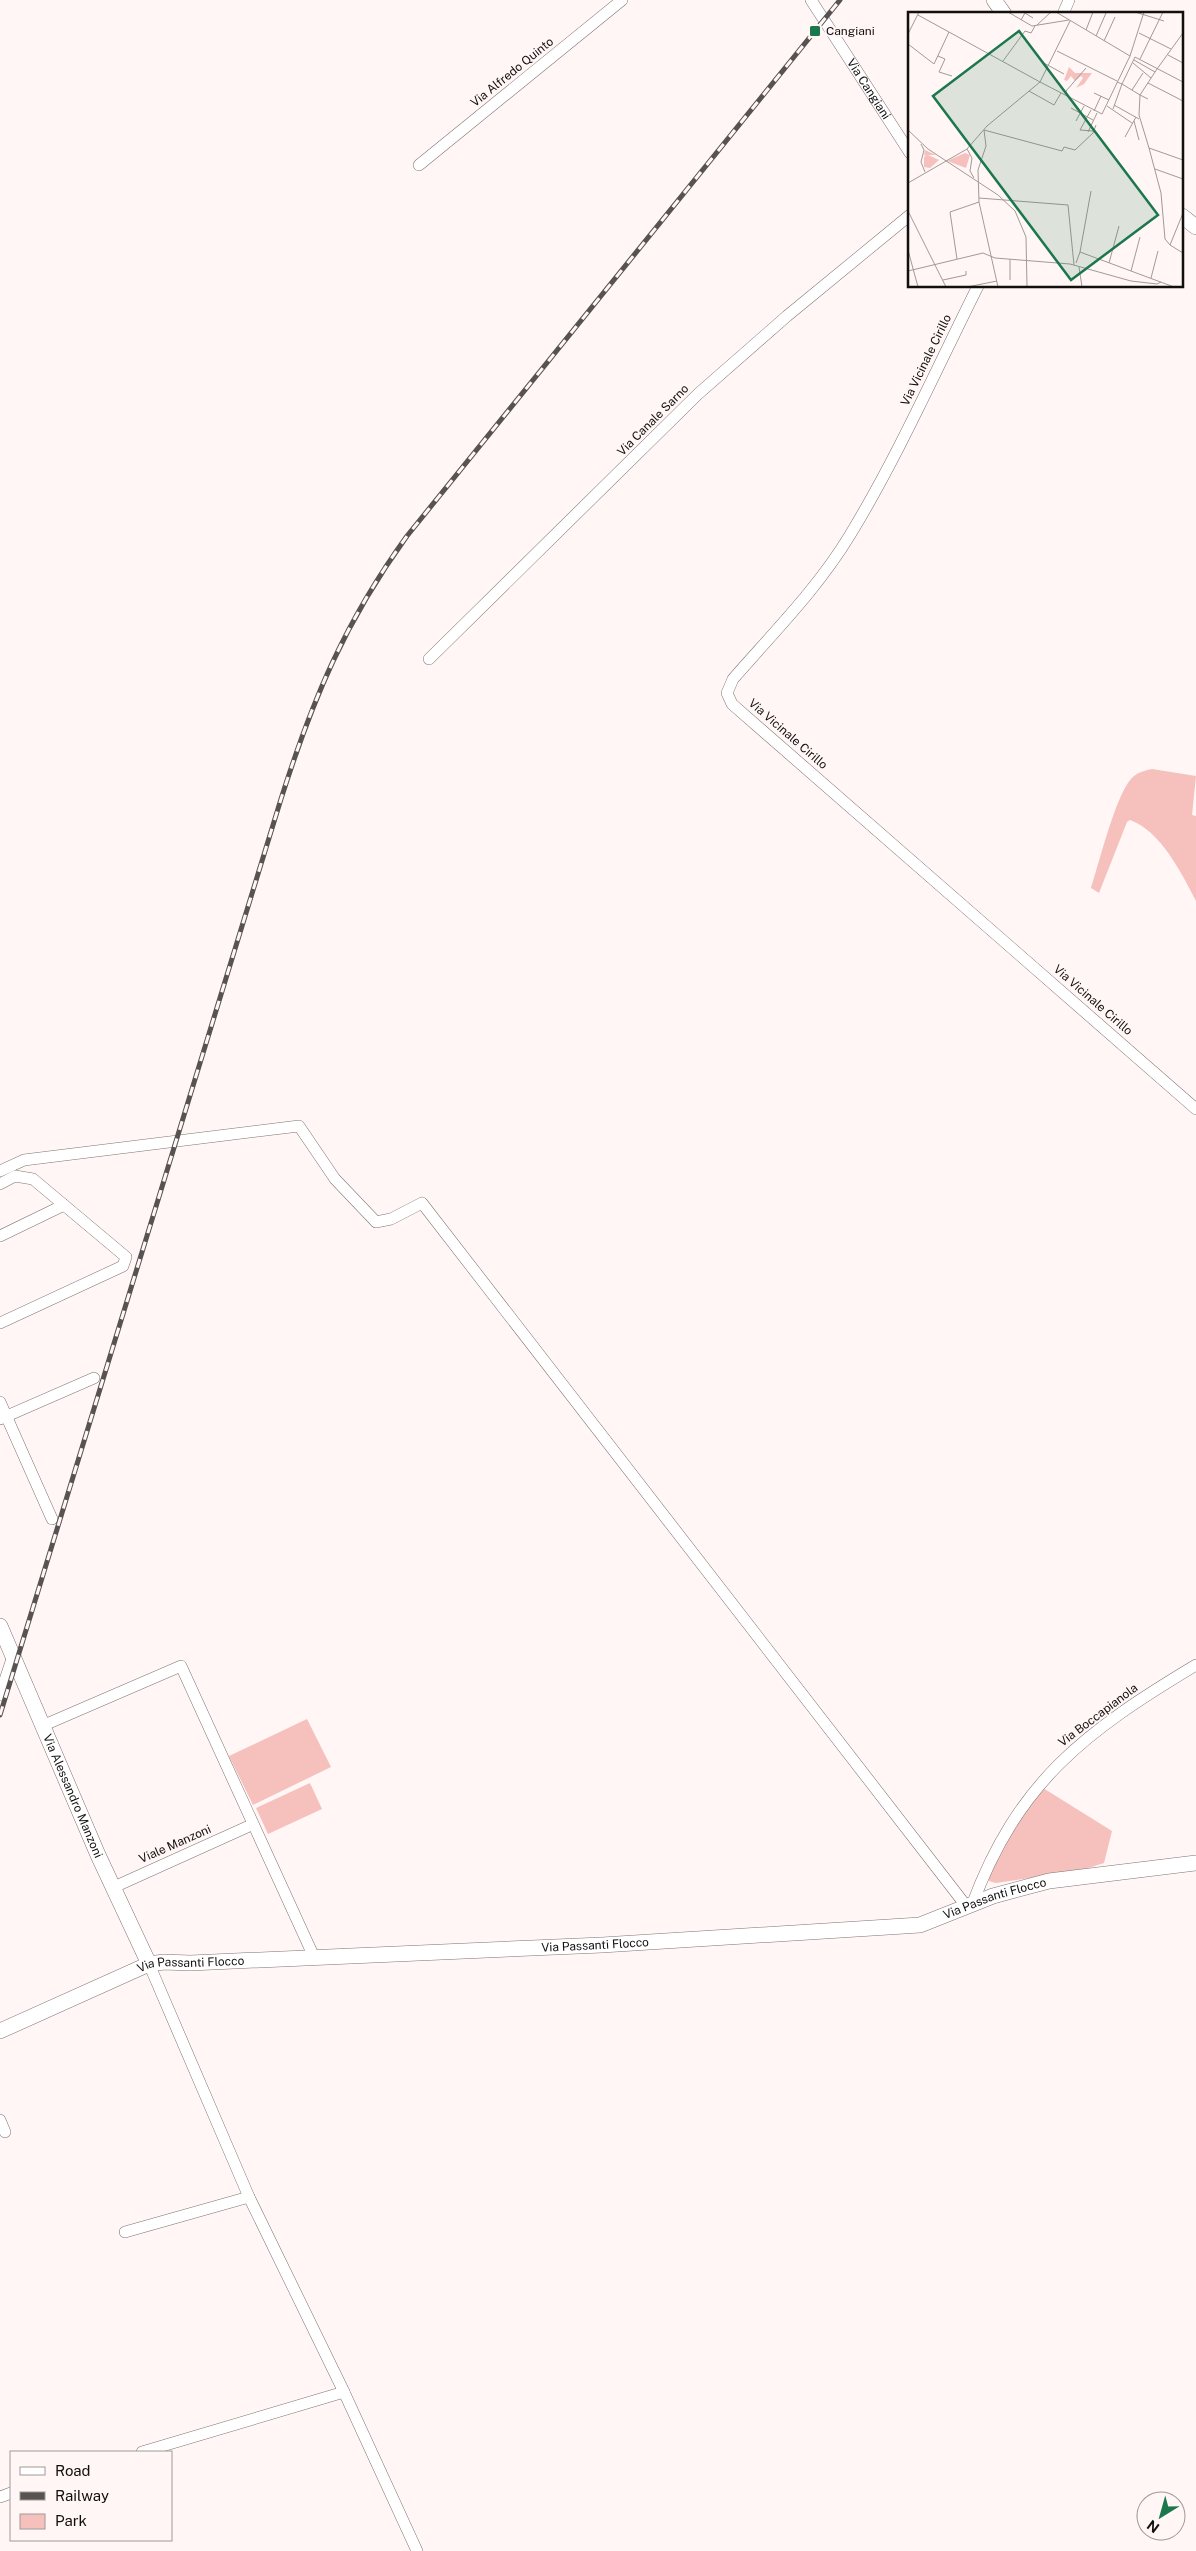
<svg xmlns="http://www.w3.org/2000/svg" width="1196" height="2551" font-family="'Public Sans',sans-serif">
	<style>
		.green { fill: #f6c1bd }
		.lines { fill: none; stroke-linecap: round; stroke-linejoin: round }
		.street-casing { stroke: #7d7574; stroke-width: 12 }
		.secondary-casing { stroke: #7d7574; stroke-width: 16 }
		.street { stroke: #fff; stroke-width: 11 }
		.secondary { stroke: #fff; stroke-width: 15 }
		.rail-casing { stroke: #575352; stroke-width: 5 }
		.rail { stroke: #fff6f5; stroke-width: 3; stroke-dasharray: 9; stroke-linecap: butt }
		.poi-dot { fill: #1b774c; stroke: #fff6f5; stroke-width: 2 }
		.labels { text-anchor: middle; dominant-baseline: central; stroke-width: 4; stroke-linejoin: round; paint-order: stroke }
		.poi-label { font-size: 12px; fill: #120f0f; stroke: #fff6f5; text-anchor: start }
		.street-label { font-size: 12px; fill: #120f0f; stroke: #fff6f5 }
		.inset-road { fill: none; stroke: #a09a99; stroke-width: 1 }
		.view { fill: #1b774c; fill-opacity: 0.15; stroke: #1b774c; stroke-width: 2.5 }
		.inset-edge { fill: none; stroke: #120f0f; stroke-width: 2.5 }
	</style>
	<rect width="100%" height="100%" fill="#fff6f5"/>
	<g class="green">
		<path d="M1152 769 1196 776 1192 815 1196 816V901C1182 874 1161 831 1130 820L1127 822 1099 893 1091 888C1099 864 1117 789 1134 776 1139 772 1146 770 1152 769Z"/>
		<polygon points="307,1719 331,1767 253,1805 229,1756"/>
		<polygon points="310,1783 322,1809 268,1834 256,1808"/>
		<polygon points="1043,1788 1112,1831 1104,1863 1079,1871 996,1883 989,1881 989,1877 1006,1839"/>
	</g>
	<g class="lines">
		<g class="street-casing">
			<g id="street">
				<path id="s1" d="M811 0 910 153"/>
				<polyline points="1063,14 1069,0"/>
				<polyline points="419,165 622,0"/>
				<path d="M978 286C936 370 898 456 850 535 818 588 773 633 733 679L727 693 732 704 1196 1109"/>
				<polyline points="429,659 698,394 787,316 910,215"/>
				<polyline points="0,1171 24,1160 299,1126 335,1179 376,1222 391,1219 422,1203 967,1907"/>
				<polyline points="0,1184 15,1176 33,1179 126,1257 123,1266 0,1323"/>
				<polyline points="0,1236 64,1205"/>
				<polyline points="0,1402 52,1519"/>
				<polyline points="0,1419 94,1378"/>
				<polyline points="0,1695 13,1656"/>
				<polyline points="42,1726 181,1666 314,1957"/>
				<polyline points="114,1887 247,1827"/>
				<path d="M972 1905C1018 1781 1086 1731 1196 1665"/>
				<polyline points="149,1964 249,2197 344,2392 417,2551"/>
				<polyline points="0,2120 5,2132"/>
				<polyline points="125,2232 249,2197"/>
				<polyline points="142,2452 344,2392"/>
				<polyline points="0,2497 11,2493"/>
			</g>
		</g>
		<g class="secondary-casing">
			<g id="secondary">
				<polyline points="994,0 1004,14"/>
				<polyline points="1182,216 1196,227"/>
				<path id="s2" d="M0 1626 98 1855 149 1964"/>
				<path id="s3" d="M0 2031 149 1964 164 1962 190 1963 602 1945 920 1925 993 1896 1049 1881 1196 1863"/>
			</g>
		</g>
		<use href="#street" class="street"/>
		<use href="#secondary" class="secondary"/>
		<g class="rail-casing">
			<path id="rail" d="M0 1715 281 799C313 698 345 622 407 536L840 0"/>
		</g>
		<use href="#rail" class="rail"/>
	</g>
	<rect class="poi-dot" x="809" y="25" width="12" height="12" rx="2.5"/>
	<g class="labels">
		<g class="poi-label">
			<text x="826" y="31">Cangiani</text>
		</g>
		<g class="street-label">
			<text transform="translate(512 72) rotate(-39)">Via Alfredo Quinto</text>
			<text stroke="none"><textPath href="#s1" startOffset="106">Via Cangiani</textPath></text>
			<text transform="translate(926 360) rotate(-64)">Via Vicinale Cirillo</text>
			<text transform="translate(653 420) rotate(-45)">Via Canale Sarno</text>
			<text transform="translate(788 734) rotate(41)">Via Vicinale Cirillo</text>
			<text transform="translate(1093 1000) rotate(41)">Via Vicinale Cirillo</text>
			<text transform="translate(1098 1715) rotate(-37)">Via Boccapianola</text>
			<text stroke="none"><textPath href="#s2" startOffset="185">Via Alessandro Manzoni</textPath></text>
			<text transform="translate(175 1844) rotate(-24)">Viale Manzoni</text>
			<text stroke="none"><textPath href="#s3" startOffset="1015">Via Passanti Flocco</textPath></text>
			<text stroke="none"><textPath href="#s3" startOffset="610">Via Passanti Flocco</textPath></text>
			<text stroke="none"><textPath href="#s3" startOffset="205">Via Passanti Flocco</textPath></text>
		</g>
	</g>
	<g transform="translate(908 12)">
		<rect width="275" height="275" fill="#fff6f5"/>
		<path d="M161 55 167 61H184L176 72 168 76 175 66 173 64 167 69 163 64 159 69 156 68ZM17 138 28 143H20L31 148 22 156 16 155V145L19 143 16 144ZM57 141 62 143 58 156 39 149Z" fill="#f6c1bd"/>
		<path class="inset-road" d="M100 0 124 14 161 8M148 0 222 44M227 0 256 9M10 3 132 70 162 9M113 8 117 1 125 6M129 13 143 0M178 18 185 0M231 21 263 37M0 22 11 0M188 24 198 1M196 29 207 5M0 32 26 52 41 20M149 39 209 69M260 43 275 51M30 44 37 47 31 60 44 64M232 47 255 0M226 48 247 60M95 49 117 19 123 21 127 14M134 50 156 62M225 51 243 66M249 57 275 21M209 70 214 72 227 45 275 70M240 71 275 89M224 78 235 61M121 79 146 93 153 81M186 81 201 88M159 84 158 79 178 56M240 87 232 83 231 103 241 136 275 148M206 93 231 107M199 94 224 111M163 96 185 108M205 97 214 72 232 83 249 57M183 98 172 118 185 119M186 99 193 84M168 109 176 94M226 109 231 128M0 118 20 137 90 183 107 199 118 225 119 275M76 118 78 134 70 158 71 190 90 275M76 118 154 139 156 135 167 138 185 121 188 113M180 120 189 101M217 125 228 105M13 132 16 138 13 150 17 160M241 136 253 181 257 227 262 233M59 137 64 146 62 159 66 166M247 157 275 167M0 171 59 137 79 114 132 70 194 102 222 44 236 0M71 186 160 193 166 253M0 199 38 275M275 201 262 233 275 241M0 238 10 275M172 240 183 179M49 247 42 200 71 190M102 247V268M168 251 172 240 266 275M201 251 211 214M171 255 174 275M0 259 75 241 87 246 162 252 223 269 249 272 253 270M223 259 232 225M243 266 250 239M35 268 58 263V259M59 275 89 269"/>
		<path class="view" d="M111 19 250 203 163 268 25 84Z"/>
		<rect width="275" height="275" class="inset-edge"/>
	</g>
	<rect x="10" y="2451" width="162" height="90" fill="#fff6f5" stroke="#a09a99"/>
	<rect x="20" y="2467" width="25" height="8" fill="#ffffff" stroke="#a09a99"/>
	<text x="55" y="2476" font-size="15" fill="#120f0f">Road</text>
	<rect x="20" y="2492" width="25" height="8" fill="#575352" stroke="#a09a99"/>
	<text x="55" y="2501" font-size="15" fill="#120f0f">Railway</text>
	<rect x="20" y="2514" width="25" height="15" fill="#f6c1bd" stroke="#a09a99"/>
	<text x="55" y="2526" font-size="15" fill="#120f0f">Park</text>
	<g transform="translate(1161 2516) rotate(217)"><circle r="24" fill="#fff6f5" stroke="#a09a99"/>
	<path d="M0-4L9 19L0 12L-9 19Z" fill="#1b774c"/>
	<text y="-8" font-size="14" font-weight="bold" text-anchor="middle" fill="#120f0f">N</text>
	</g>
</svg>
